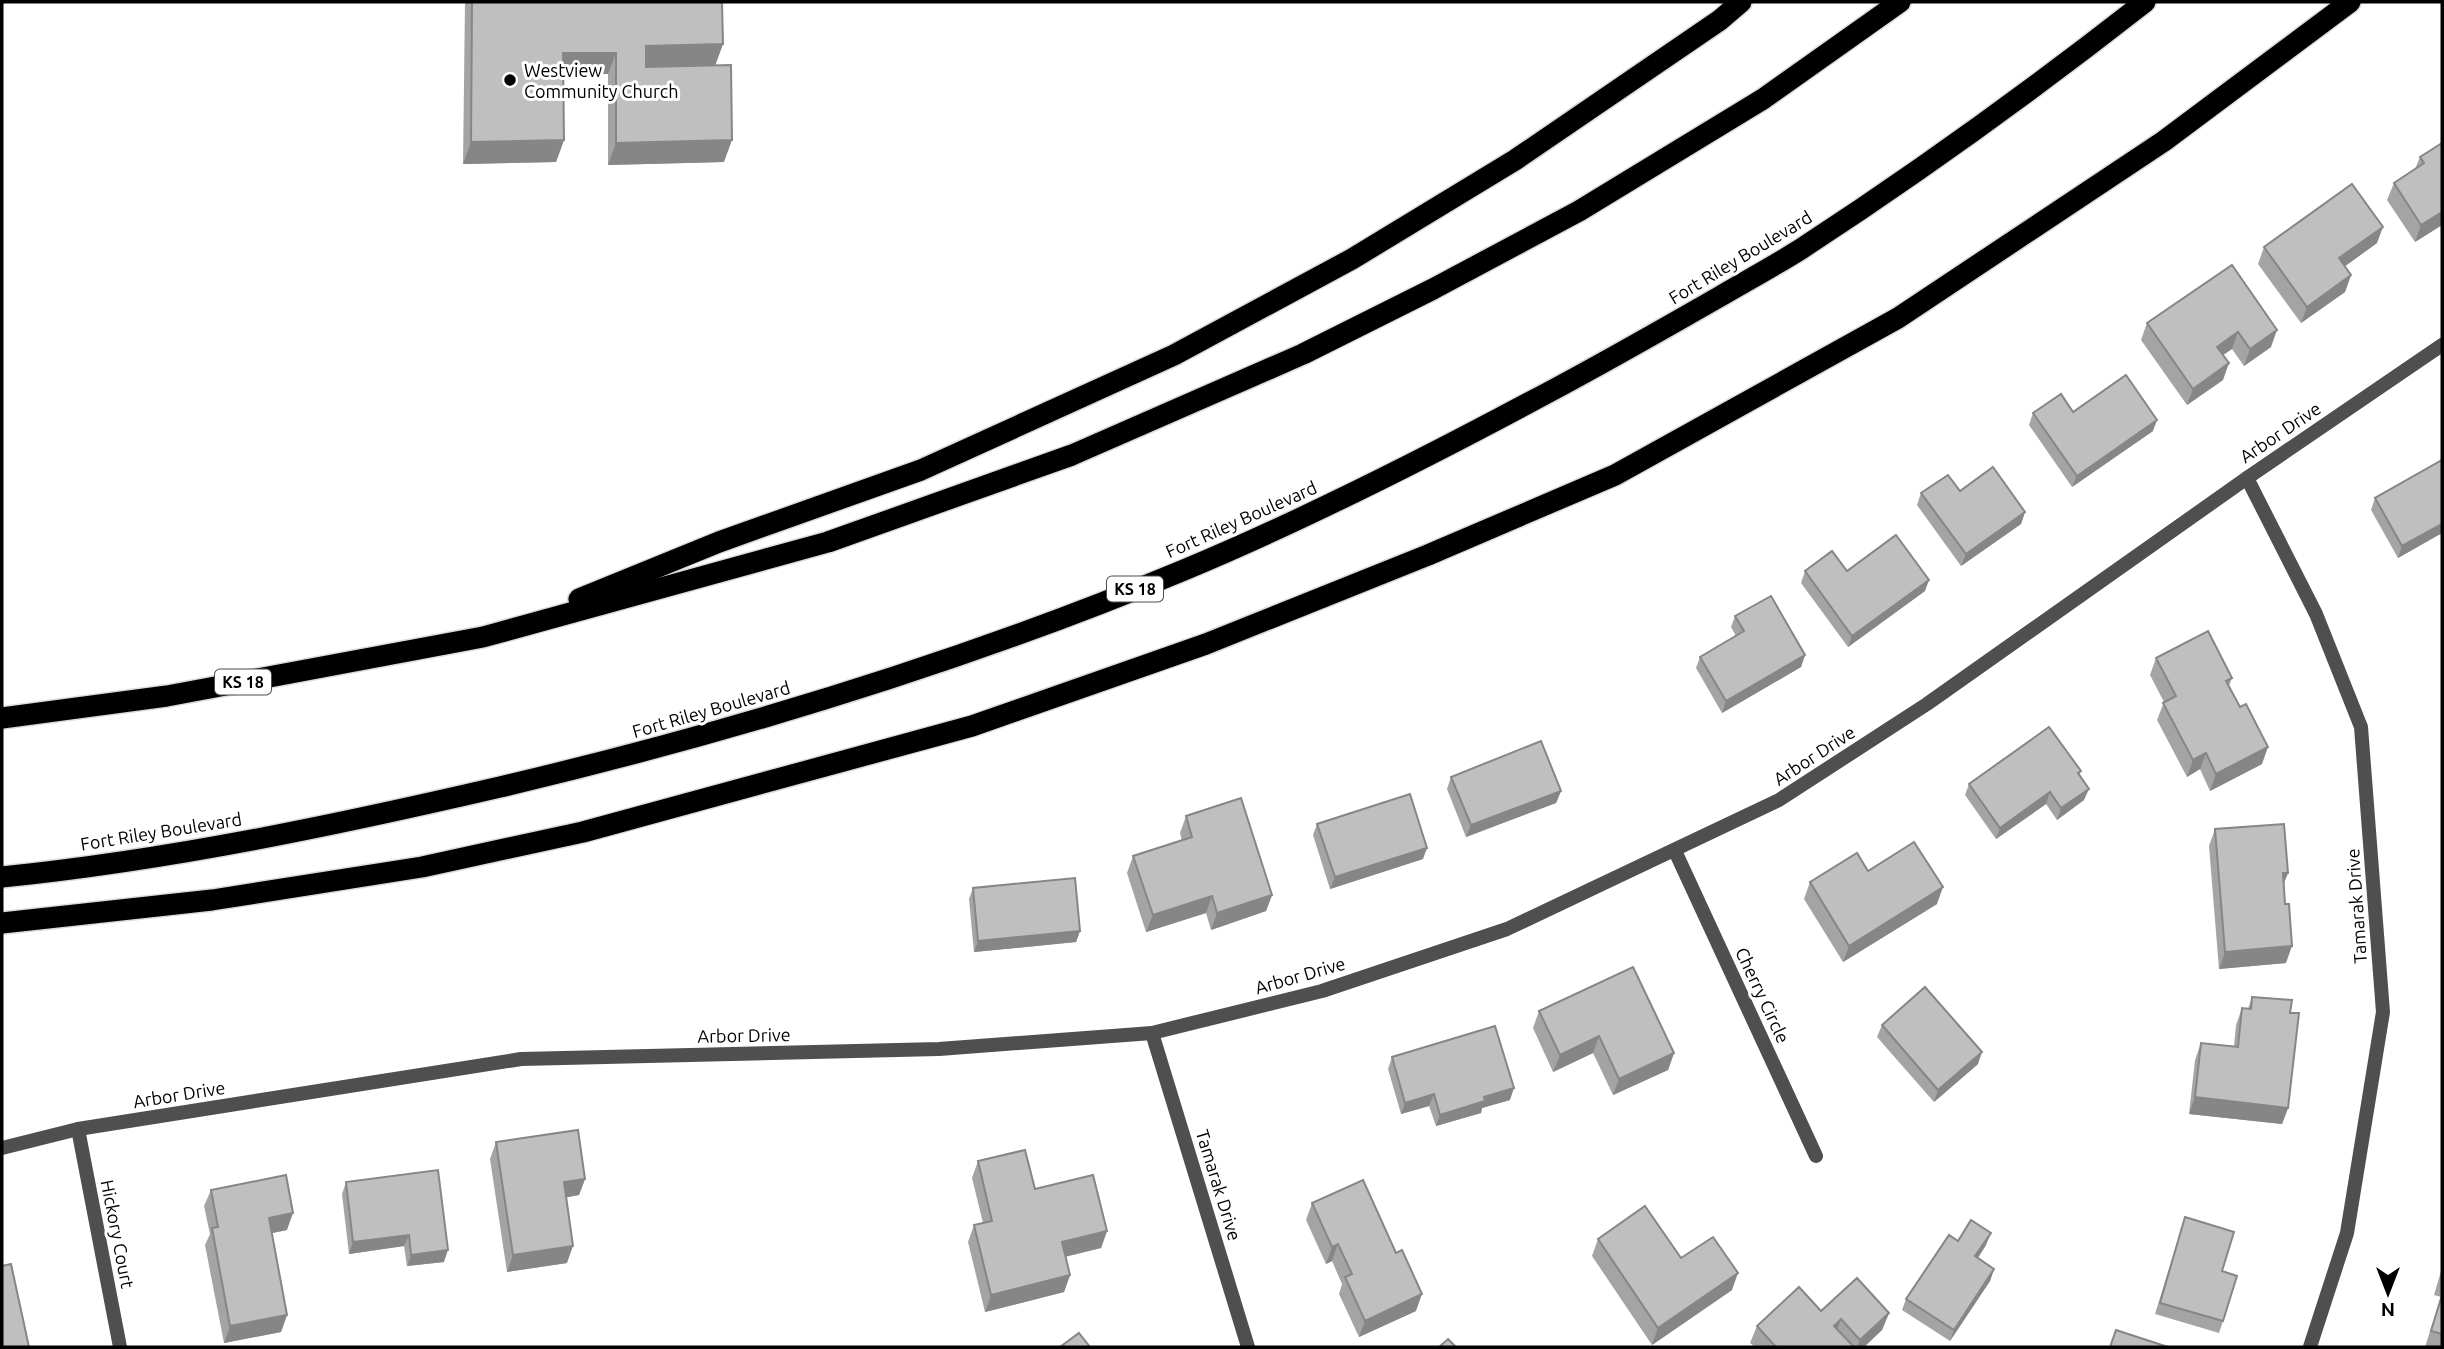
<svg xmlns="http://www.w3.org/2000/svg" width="2444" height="1349" font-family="Ubuntu,sans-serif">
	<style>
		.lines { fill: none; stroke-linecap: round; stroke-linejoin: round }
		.highway-casing { stroke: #dbdbdb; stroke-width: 24 }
		.street { stroke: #4f4f4f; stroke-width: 14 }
		.highway { stroke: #000; stroke-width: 21 }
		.wall { fill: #a4a4a4 }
		.shaded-wall { fill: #868686 }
		.building { fill: #bfbfbf; stroke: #868686; stroke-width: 2 }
		.poi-dot { fill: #000; stroke: #fff; stroke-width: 2.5 }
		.labels { text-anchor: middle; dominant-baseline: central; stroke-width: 6; stroke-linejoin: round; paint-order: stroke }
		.shield { fill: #fff; stroke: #4c4c4c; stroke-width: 2 }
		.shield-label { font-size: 16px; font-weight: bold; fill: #000 }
		.poi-label { font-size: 18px; fill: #000; stroke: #fff; text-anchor: start }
		.street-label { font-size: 18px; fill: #000; stroke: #fff }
	</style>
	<rect width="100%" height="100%" fill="#fff"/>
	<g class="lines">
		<g class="highway-casing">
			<g id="highway">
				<polyline points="579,599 719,542 921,470 1174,355 1352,259 1515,160 1720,20 1741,2"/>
				<polyline points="2,718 167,696 483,637 828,542 1072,455 1303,354 1433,289 1579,211 1763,99 1900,2"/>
				<path d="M2 877C170 860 336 825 500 787 733 732 963 662 1184 570 1304 520 1420 461 1534 400 1597 367 1658 332 1719 297 1746 281 1774 266 1801 249 1919 172 2034 89 2145 2"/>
				<polyline points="2,923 212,900 422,867 583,832 972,726 1206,644 1428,555 1615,475 1898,318 2164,141 2350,2"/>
			</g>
		</g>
		<g class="street">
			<polyline points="2247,478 2316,614 2361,727 2383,1012 2347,1233 2310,1347"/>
			<polyline points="1675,851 1816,1156"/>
			<polyline points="1152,1033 1248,1347"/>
			<polyline points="78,1129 120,1347"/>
			<polyline points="2,1148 78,1129 521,1059 939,1049 1152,1033 1322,991 1507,929 1779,800 1927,704 2247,478 2442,345"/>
		</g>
		<use href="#highway" class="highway"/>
	</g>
	<g class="wall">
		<polygon points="465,2 722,2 723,44 715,65 724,162 608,165 608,74 564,74 564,140 556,162 463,164"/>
		<polygon points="2442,143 2442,225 2415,242 2387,200 2394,183 2415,169 2420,157"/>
		<polygon points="2377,243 2345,266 2351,275 2345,292 2301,323 2258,264 2264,247"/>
		<polygon points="2232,265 2271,347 2244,366 2232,349 2223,355 2223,380 2187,405 2141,340 2147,323"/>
		<polygon points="2073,412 2153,431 2072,487 2029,425 2033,413"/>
		<polygon points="2442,460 2442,533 2398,558 2371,510 2375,498"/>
		<polygon points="1960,491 2025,512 2021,524 1961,566 1917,505 1921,493"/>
		<polygon points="1805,571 1847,571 1925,591 1848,647 1801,583"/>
		<polygon points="1735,616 1805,655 1801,667 1722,713 1696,668 1700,657 1736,636 1731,627"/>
		<polygon points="2156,658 2232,678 2229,686 2262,764 2210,791 2200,769 2187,777 2157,720 2164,702 2150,675"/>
		<polygon points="2081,771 2079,775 2084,800 2057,820 2046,804 1996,839 1965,795 1969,784"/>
		<polygon points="1451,777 1561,791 1556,803 1466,837 1447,789"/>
		<polygon points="1186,816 1272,895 1266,911 1211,930 1206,913 1146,932 1127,873 1133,856 1182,841 1180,833"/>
		<polygon points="1317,824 1423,859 1330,889 1313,835"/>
		<polygon points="2215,829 2288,873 2283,884 2286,963 2219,969 2209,846"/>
		<polygon points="1868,871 1937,904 1843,962 1804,899 1810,882"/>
		<polygon points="973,888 1080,931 1076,942 974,952 969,899"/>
		<polygon points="2252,997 2290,1013 2288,1108 2282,1124 2189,1114 2195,1060 2201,1043 2234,1046 2236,1025 2242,1008 2248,1009"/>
		<polygon points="1539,1011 1674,1053 1668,1070 1613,1095 1593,1053 1553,1072 1533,1028"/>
		<polygon points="1882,1025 1978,1064 1934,1102 1877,1037"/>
		<polygon points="1392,1057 1510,1100 1482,1108 1481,1113 1436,1126 1429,1106 1401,1114 1388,1069"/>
		<polygon points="496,1142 585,1179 579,1195 566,1197 567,1263 507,1272 490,1159"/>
		<polygon points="978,1161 1035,1189 1107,1231 1101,1248 1065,1257 1070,1275 1064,1292 985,1312 968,1242 974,1225 983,1223 972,1178"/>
		<polygon points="346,1182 444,1262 407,1266 404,1246 349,1254 342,1194"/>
		<polygon points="211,1190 287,1230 272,1233 287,1315 281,1332 224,1343 205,1245 210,1234 204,1206"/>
		<polygon points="1312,1203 1416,1311 1359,1337 1339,1294 1342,1284 1332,1261 1326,1264 1306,1220"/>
		<polygon points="2185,1217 2222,1271 2223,1321 2219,1333 2155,1314"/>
		<polygon points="1598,1239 1681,1258 1732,1290 1652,1345 1592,1256"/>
		<polygon points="1958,1241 1986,1245 1978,1258 1994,1269 1990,1281 1950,1341 1902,1310 1906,1299"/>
		<polygon points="2442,1268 2442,1347 2425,1347 2441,1297 2434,1295"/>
		<polygon points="1821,1311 1889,1313 1882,1330 1864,1347 1755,1347 1750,1343 1757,1326"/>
	</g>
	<g class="shaded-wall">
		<polygon points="723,44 715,66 638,67 646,46"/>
		<polygon points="563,53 616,53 608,74 556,74"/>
		<polygon points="564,140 556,162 463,164 471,142"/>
		<polygon points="732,140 724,162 608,165 616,143"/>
		<polygon points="2442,212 2442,225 2415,242 2421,225"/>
		<polygon points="2383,227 2377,243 2333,275 2339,258"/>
		<polygon points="2351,275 2345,292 2301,323 2307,307"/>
		<polygon points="2277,330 2271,347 2244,366 2250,349"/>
		<polygon points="2238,332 2232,349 2211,363 2217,347"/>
		<polygon points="2229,363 2223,380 2187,405 2193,389"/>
		<polygon points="2157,420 2153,431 2072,487 2077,476"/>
		<polygon points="2025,512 2021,524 1961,566 1966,554"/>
		<polygon points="2442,524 2442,533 2398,558 2402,546"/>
		<polygon points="1929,580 1925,591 1848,647 1852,636"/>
		<polygon points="1805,655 1801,667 1722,713 1726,701"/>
		<polygon points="2268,747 2262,764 2210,791 2216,774"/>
		<polygon points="2206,753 2200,769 2187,777 2193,760"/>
		<polygon points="2089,789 2084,800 2057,820 2061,808"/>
		<polygon points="1561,791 1556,803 1466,837 1471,825"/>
		<polygon points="2050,792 2046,804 1996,839 2000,828"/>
		<polygon points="1427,848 1423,859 1330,889 1335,877"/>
		<polygon points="2283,873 2288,873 2281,890"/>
		<polygon points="1943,887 1937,904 1843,962 1849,946"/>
		<polygon points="1272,895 1266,911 1211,930 1217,913"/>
		<polygon points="1212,896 1206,913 1146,932 1153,915"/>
		<polygon points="1080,931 1076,942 974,952 978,941"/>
		<polygon points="2292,946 2286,963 2219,969 2225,952"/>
		<polygon points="1599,1036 1593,1053 1553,1072 1560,1055"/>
		<polygon points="1982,1052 1978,1064 1934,1102 1938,1090"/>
		<polygon points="1674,1053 1668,1070 1613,1095 1619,1079"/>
		<polygon points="1514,1088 1510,1100 1482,1108 1481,1113 1436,1126 1440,1115 1484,1097"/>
		<polygon points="1434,1094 1429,1106 1401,1114 1405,1103"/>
		<polygon points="2195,1097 2288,1108 2282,1124 2189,1114"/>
		<polygon points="585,1179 579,1195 558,1199 564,1182"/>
		<polygon points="293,1213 287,1230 263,1235 269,1218"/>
		<polygon points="1107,1231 1101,1248 1055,1259 1062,1242"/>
		<polygon points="1991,1233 1986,1245 1971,1268 1975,1256"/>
		<polygon points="409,1235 404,1246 349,1254 353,1242"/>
		<polygon points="1338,1244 1332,1261 1326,1264 1332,1247"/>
		<polygon points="573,1246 567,1263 507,1272 513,1255"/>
		<polygon points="448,1250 444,1262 407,1266 411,1255"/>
		<polygon points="1994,1269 1990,1281 1950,1341 1954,1330"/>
		<polygon points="1738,1273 1732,1290 1652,1345 1658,1328"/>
		<polygon points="1070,1275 1064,1292 985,1312 991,1295"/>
		<polygon points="1422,1294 1416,1311 1359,1337 1365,1321"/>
		<polygon points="1889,1313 1882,1330 1864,1347 1857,1347 1860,1340"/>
		<polygon points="287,1315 281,1332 224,1343 230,1326"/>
		<polygon points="1841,1319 1835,1336 1834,1326"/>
	</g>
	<g class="building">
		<polygon points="472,2 722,2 723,44 646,46 646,67 731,65 732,140 616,143 616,53 563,53 564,140 471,142"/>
		<polygon points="2442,143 2442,212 2421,225 2394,183 2424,163 2420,157"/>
		<polygon points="2352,184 2383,227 2339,258 2351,275 2307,307 2264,247"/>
		<polygon points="2232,265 2277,330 2250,349 2238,332 2217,347 2229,363 2193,389 2147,323"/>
		<polygon points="2126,375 2157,420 2077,476 2033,413 2061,394 2073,412"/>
		<polygon points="2442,460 2442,524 2402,546 2375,498"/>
		<polygon points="1993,467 2025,512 1966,554 1921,493 1948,475 1960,491"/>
		<polygon points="1896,535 1929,580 1852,636 1805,571 1832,551 1847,571"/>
		<polygon points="1771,596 1805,655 1726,701 1700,657 1744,631 1735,616"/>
		<polygon points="2208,631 2232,678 2226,681 2240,707 2246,704 2268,747 2216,774 2206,753 2193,760 2163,703 2176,696 2156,658"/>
		<polygon points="2049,727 2081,771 2078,773 2089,789 2061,808 2050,792 2000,828 1969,784"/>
		<polygon points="1541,741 1561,791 1471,825 1451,777"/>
		<polygon points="1410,794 1427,848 1335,877 1317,824"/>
		<polygon points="1241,798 1272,895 1217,913 1212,896 1153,915 1133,856 1192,837 1186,816"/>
		<polygon points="2284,824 2288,873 2283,873 2285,904 2289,904 2292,946 2225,952 2215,829"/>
		<polygon points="1914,842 1943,887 1849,946 1810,882 1857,853 1868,871"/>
		<polygon points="1075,878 1080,931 978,941 973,888"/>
		<polygon points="1633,967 1674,1053 1619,1079 1599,1036 1560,1055 1539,1011"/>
		<polygon points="1925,987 1982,1052 1938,1090 1882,1025"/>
		<polygon points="2252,997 2292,1000 2290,1013 2299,1013 2288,1108 2195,1097 2201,1043 2238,1047 2242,1008 2251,1009"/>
		<polygon points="1495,1026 1514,1088 1484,1097 1485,1101 1440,1115 1434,1094 1405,1103 1392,1057"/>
		<polygon points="578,1130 585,1179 564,1182 573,1246 513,1255 496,1142"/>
		<polygon points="1025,1150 1035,1189 1093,1175 1107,1231 1062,1242 1070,1275 991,1295 974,1225 992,1221 978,1161"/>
		<polygon points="438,1170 448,1250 411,1255 409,1235 353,1242 346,1182"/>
		<polygon points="286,1175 293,1213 269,1218 287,1315 230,1326 212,1228 218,1227 211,1190"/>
		<polygon points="1363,1180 1396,1253 1402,1250 1422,1294 1365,1321 1345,1277 1352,1274 1338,1244 1332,1247 1312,1203"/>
		<polygon points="1645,1206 1681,1258 1713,1237 1738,1273 1658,1328 1598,1239"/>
		<polygon points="2185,1217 2234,1232 2222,1271 2237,1276 2223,1321 2160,1303"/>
		<polygon points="1971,1220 1991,1233 1975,1256 1994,1269 1954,1330 1906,1299 1949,1235 1958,1241"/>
		<polygon points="11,1264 29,1347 2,1347 2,1266"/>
		<polygon points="1857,1278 1889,1313 1860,1340 1841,1319 1834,1326 1854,1347 1776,1347 1757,1326 1799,1287 1821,1311"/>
		<polygon points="2442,1295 2442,1334 2431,1331"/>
		<polygon points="2116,1330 2168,1347 2110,1347"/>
		<polygon points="1079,1333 1090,1347 1060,1347"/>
		<polygon points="1448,1339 1456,1347 1439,1347"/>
	</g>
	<circle class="poi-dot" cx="510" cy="80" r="7"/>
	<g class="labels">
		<g class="shield">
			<rect x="1107" y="576.5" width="56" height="25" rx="5"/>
			<rect x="215" y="669.5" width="56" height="25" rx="5"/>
		</g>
		<g class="shield-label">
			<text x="1135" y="589">KS 18</text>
			<text x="243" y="682">KS 18</text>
		</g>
		<g class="poi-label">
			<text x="524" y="70">Westview<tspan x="524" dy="21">Community Church</tspan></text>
		</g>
		<g class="street-label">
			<text transform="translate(1740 257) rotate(-31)">Fort Riley Boulevard</text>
			<text transform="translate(2280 432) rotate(-34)">Arbor Drive</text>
			<text transform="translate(1241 519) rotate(-24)">Fort Riley Boulevard</text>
			<text transform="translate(711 709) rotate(-16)">Fort Riley Boulevard</text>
			<text transform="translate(1814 755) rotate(-33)">Arbor Drive</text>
			<text transform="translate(161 831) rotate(-9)">Fort Riley Boulevard</text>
			<text transform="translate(2356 906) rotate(-94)">Tamarak Drive</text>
			<text transform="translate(1300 975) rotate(-16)">Arbor Drive</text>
			<text transform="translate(1763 995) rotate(65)">Cherry Circle</text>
			<text transform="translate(744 1035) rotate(-1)">Arbor Drive</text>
			<text transform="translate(179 1094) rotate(-9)">Arbor Drive</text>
			<text transform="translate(1219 1185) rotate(73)">Tamarak Drive</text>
			<text transform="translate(118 1234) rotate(79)">Hickory Court</text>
		</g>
	</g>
	<rect width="2444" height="1349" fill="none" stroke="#000000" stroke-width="7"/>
	<g transform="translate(2388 1293) rotate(180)" stroke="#ffffff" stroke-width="5" paint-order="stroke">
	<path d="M0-5L12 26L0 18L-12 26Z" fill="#000000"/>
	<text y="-10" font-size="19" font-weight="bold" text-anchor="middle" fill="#000000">N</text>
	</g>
</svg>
